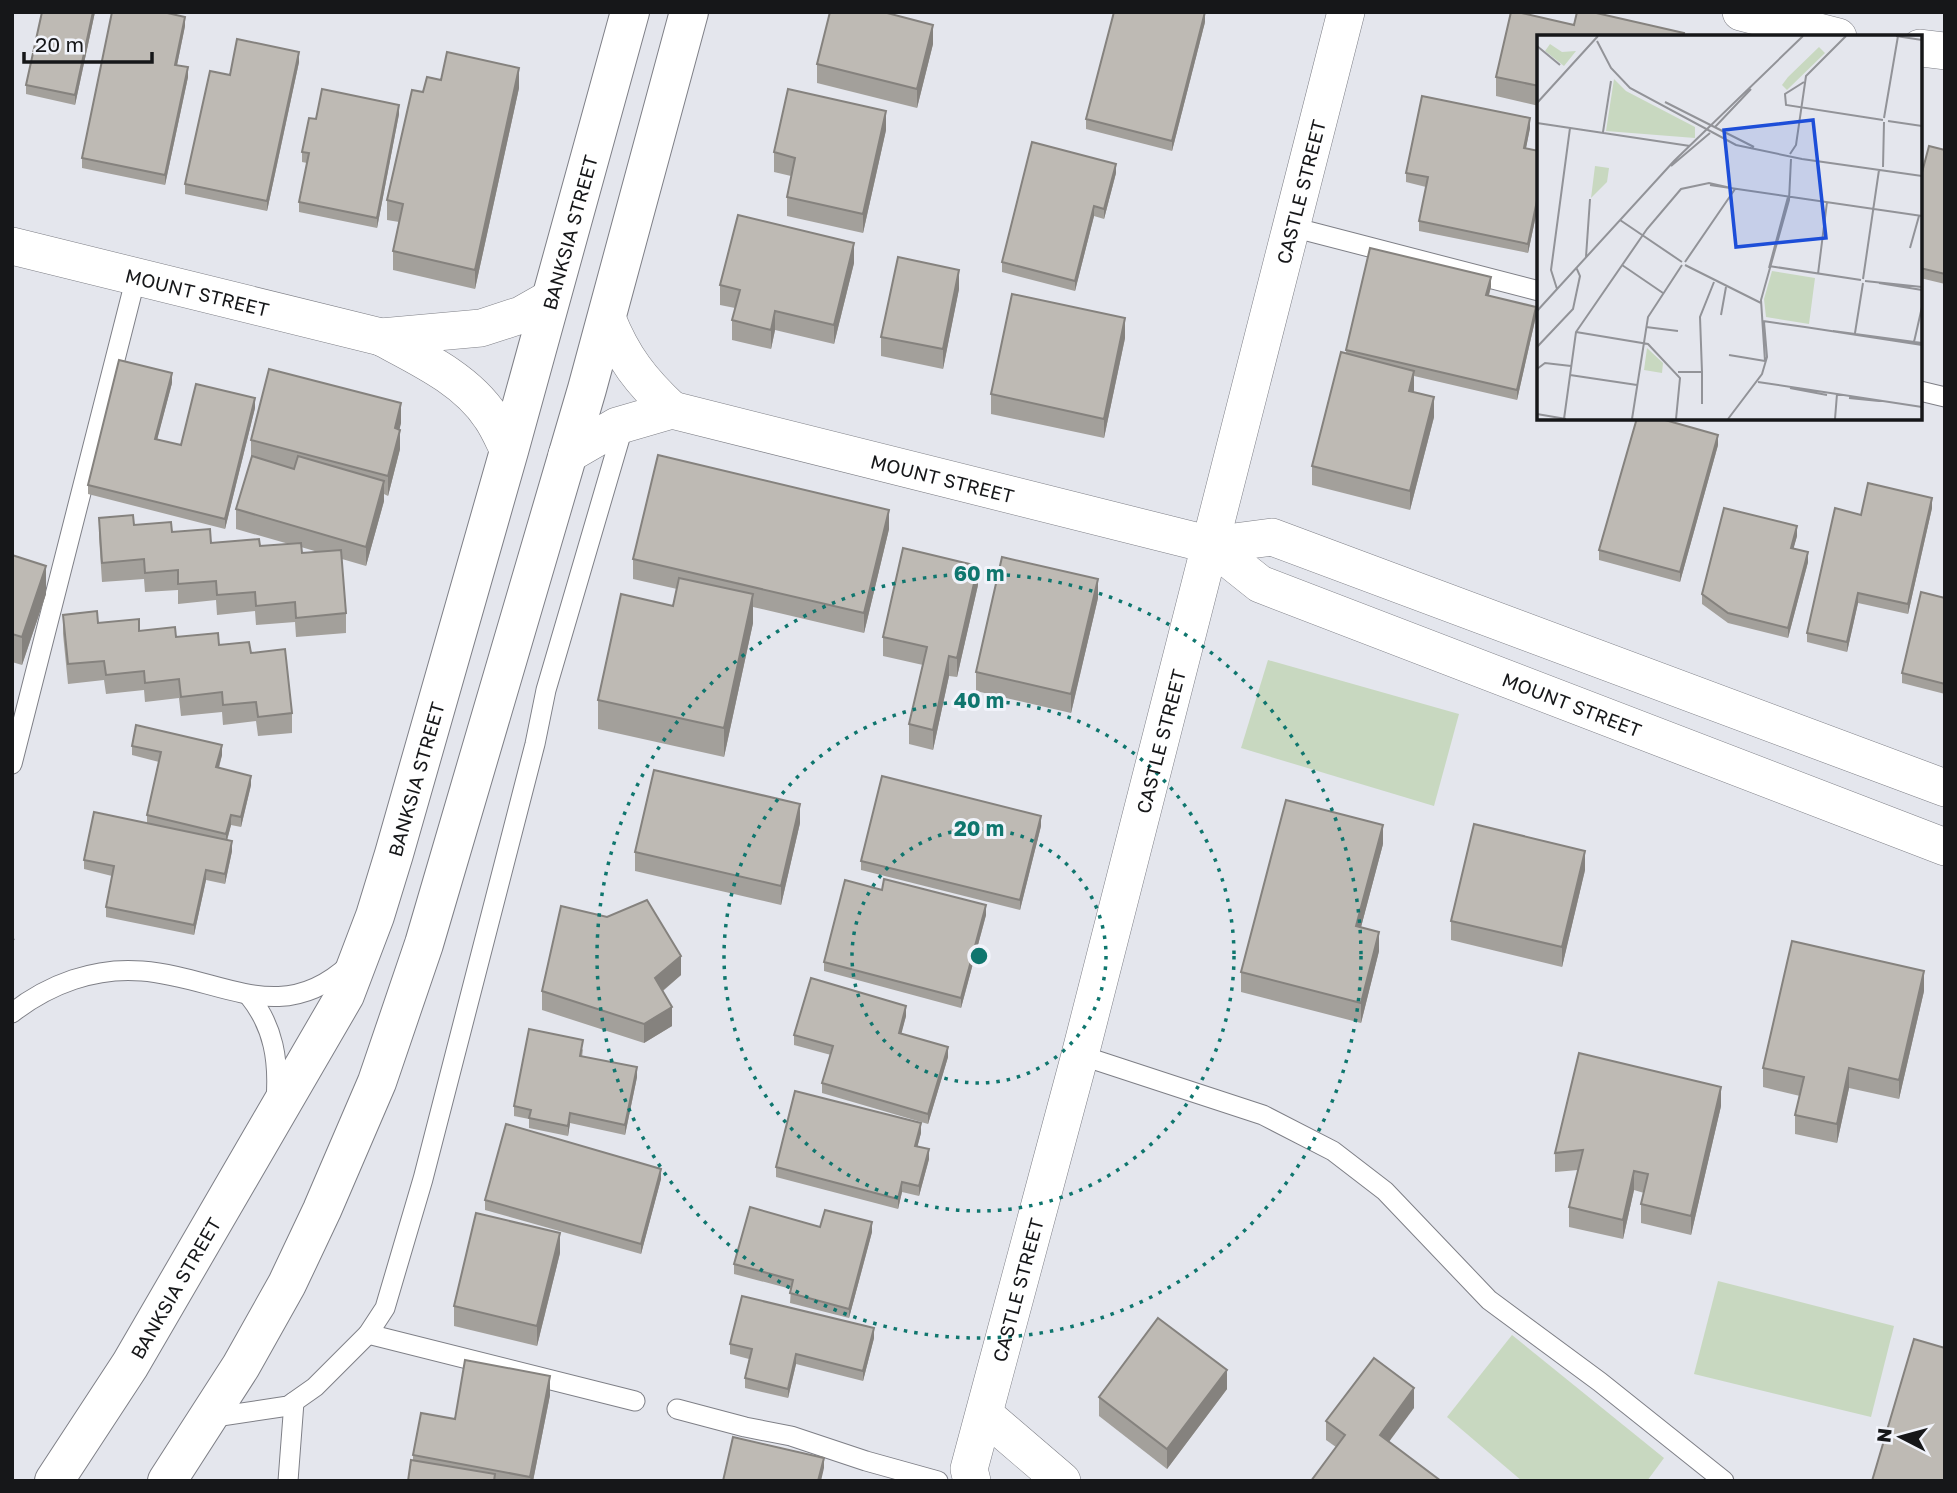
<svg xmlns="http://www.w3.org/2000/svg" width="1957" height="1493" font-family="'Golos Text',sans-serif">
	<style>
		.green { fill: #c8d8c0 }
		.lines { fill: none; stroke-linecap: round; stroke-linejoin: round }
		.lane-casing { stroke: #7e7f86; stroke-width: 21 }
		.street-casing { stroke: #7e7f86; stroke-width: 38 }
		.highway-casing { stroke: #7e7f86; stroke-width: 40 }
		.path { stroke: #9b9da2; stroke-width: 4.5; stroke-dasharray: 2 5; stroke-linecap: butt }
		.lane { stroke: #fff; stroke-width: 19 }
		.street { stroke: #fff; stroke-width: 37 }
		.highway { stroke: #fff; stroke-width: 38 }
		.wall { fill: #a3a09b; fill-rule: evenodd }
		.shaded-wall { fill: #85827e }
		.building { fill: #bebab4; stroke: #85827e; stroke-width: 2 }
		.ring { fill: none; stroke: #0f766e; stroke-width: 3.5; stroke-dasharray: 3.5 7 }
		.labels { text-anchor: middle; dominant-baseline: central; stroke-width: 6; stroke-linejoin: round; paint-order: stroke }
		.street-label { font-size: 19px; fill: #161719; stroke: #f1f3fa }
		.inset-road { fill: none; stroke: #929398; stroke-width: 2 }
		.view { fill: #1d4ed8; fill-opacity: 0.15; stroke: #1d4ed8; stroke-width: 3.5 }
		.inset-edge { fill: none; stroke: #161719; stroke-width: 3.5 }
		.centre { fill: #0f766e; stroke: #f1f3fa; stroke-width: 3.5 }
		.ring-label { font-size: 21px; text-anchor: middle; font-weight: bold; fill: #0f766e; stroke: #f1f3fa; stroke-width: 6; stroke-linejoin: round; paint-order: stroke }
	</style>
	<rect width="100%" height="100%" fill="#e4e6ed"/>
	<g class="green">
		<polygon points="1268,660 1459,714 1434,806 1241,748"/>
		<polygon points="1718,1281 1894,1326 1871,1417 1694,1374"/>
		<polygon points="1512,1335 1664,1458 1647,1481 1522,1481 1447,1417"/>
	</g>
	<g class="lines">
		<g class="lane-casing">
			<g id="lane">
				<polyline points="1292,227 1539,291"/>
				<polyline points="1920,391 1945,397"/>
				<polyline points="12,764 136,277"/>
				<path d="M249 996C274 1027 279 1061 276 1100"/>
				<path d="M12 1013C49 984 95 967 142 971 220 977 280 1029 349 965"/>
				<polyline points="1080,1055 1263,1115 1333,1151 1385,1191 1489,1300 1600,1382 1724,1481"/>
				<polyline points="368,1334 635,1401"/>
				<polyline points="677,1409 745,1427 791,1436 866,1461 938,1481"/>
				<polyline points="208,1418 288,1406 315,1387 368,1334 385,1308 423,1179 535,744 546,690 624,424"/>
				<polyline points="288,1481 294,1402"/>
			</g>
		</g>
		<g class="street-casing">
			<g id="street">
				<polyline points="1741,12 1838,37"/>
				<polyline points="1920,48 1945,51"/>
				<path id="s1" d="M12 246 381 337C420 358 466 379 491 417 498 427 503 439 509 451"/>
				<path d="M607 318C623 358 641 381 672 410"/>
				<polyline points="381,337 481,328 521,315 551,298"/>
				<path id="s2" d="M567 455 617 426 672 410 1211 545 1272 537 1945 788"/>
				<path id="s3" d="M1211 545 1260 584 1945 847"/>
				<polyline points="985,1415 1062,1481"/>
				<path id="s4" d="M972 1481 969 1469 1080 1055 1346 12"/>
			</g>
		</g>
		<g class="highway-casing">
			<g id="highway">
				<path id="s5" d="M54 1481 130 1365 345 995 375 916 394 854 509 451 630 12"/>
				<polyline points="167,1481 241,1366 287,1284 322,1210 377,1082 424,944 587,389 689,12"/>
			</g>
		</g>
		<polyline class="path" points="12,939 16,936"/>
		<use href="#lane" class="lane"/>
		<use href="#street" class="street"/>
		<use href="#highway" class="highway"/>
	</g>
	<g class="wall">
		<polygon points="95,12 75,105 26,94 26,85"/>
		<polygon points="830,12 892,12 891,14 933,44 917,108 817,83 817,64"/>
		<polygon points="1511,12 1517,12 1574,25 1577,12 1592,12 1684,33 1684,37 1539,37 1539,106 1496,96 1496,77"/>
		<polygon points="1205,22 1172,151 1086,129 1086,119"/>
		<polygon points="185,26 177,65 188,77 165,185 82,168 82,158"/>
		<polygon points="299,62 267,211 185,194 185,184 230,75"/>
		<polygon points="441,80 519,88 475,289 393,270 393,251 399,222 387,220 387,200 423,92"/>
		<polygon points="399,114 377,228 299,212 299,202 307,163 302,162 302,152 316,119"/>
		<polygon points="1530,128 1526,148 1539,151 1539,201 1528,253 1419,231 1419,221 1426,187 1406,182 1406,173"/>
		<polygon points="886,130 863,233 787,216 787,197 791,176 774,172 774,152"/>
		<polygon points="1945,150 1945,284 1920,278 1920,180"/>
		<polygon points="1116,173 1104,219 1094,216 1075,291 1002,272 1002,262"/>
		<polygon points="854,263 834,344 775,330 771,349 732,340 732,320 735,308 720,305 720,285"/>
		<polygon points="1491,287 1489,295 1536,316 1517,400 1414,376 1414,392 1434,417 1410,510 1312,485 1312,466 1346,353 1346,350"/>
		<polygon points="959,289 943,369 881,356 881,337"/>
		<polygon points="1125,338 1104,438 991,414 991,394"/>
		<polygon points="172,383 157,439 181,445 255,408 225,529 88,494 88,485"/>
		<path d="M401 423 399 430 400 449 388 496 384 494V501L366 566 342 559 346 613V633L296 637 295 622 256 625 255 611 217 615 216 600 178 604V590L145 592 144 579 102 582 99 537V518L172 532 211 543 260 546 289 544 236 529V509L251 459V440ZM301 547 318 552 302 553Z"/>
		<polygon points="1718,445 1680,582 1599,560 1599,550"/>
		<polygon points="1932,508 1908,614 1858,603 1847,652 1807,642 1807,633 1861,515"/>
		<polygon points="889,529 864,633 753,607 753,623 724,757 598,729 598,700 673,606 677,589 633,579 633,559"/>
		<polygon points="1797,536 1793,549 1808,562 1788,638 1728,623 1702,604 1702,594"/>
		<polygon points="12,555 46,594 22,665 12,662"/>
		<polygon points="978,585 957,677 949,676 933,750 909,744 909,724 923,665 883,656 883,637"/>
		<polygon points="1098,598 1071,713 976,691 976,672"/>
		<polygon points="1945,598 1945,694 1902,683 1902,673"/>
		<polygon points="63,615 98,623 219,645 251,653 292,713 292,733 258,736 256,721 223,725 222,712 181,716 179,698 145,702 144,690 106,694 104,680 68,684 63,634"/>
		<polygon points="132,746 222,755 219,768 251,785 241,827 231,825 227,840 232,851 225,884 206,880 194,935 106,917 106,907 112,876 84,869 84,860 147,823 147,815 159,762 132,755"/>
		<polygon points="800,823 781,905 635,871 635,852"/>
		<polygon points="1041,826 1020,910 861,870 861,861"/>
		<polygon points="1383,844 1361,927 1379,951 1361,1023 1241,992 1241,972"/>
		<polygon points="1585,870 1562,967 1451,940 1451,921"/>
		<polygon points="986,915 961,1008 824,971 824,962"/>
		<polygon points="681,975 663,991 672,1026 644,1043 542,1010 542,991"/>
		<polygon points="1924,991 1899,1099 1849,1088 1837,1143 1795,1134 1795,1115 1800,1096 1763,1087 1763,1068"/>
		<polygon points="906,1016 901,1033 948,1057 928,1124 822,1093 822,1083 831,1055 794,1045 794,1035"/>
		<polygon points="583,1049 582,1057 637,1077 625,1135 570,1123 568,1136 529,1128 529,1119 514,1116 514,1106"/>
		<polygon points="1721,1106 1691,1235 1641,1223 1641,1204 1644,1193 1634,1190 1623,1239 1569,1227 1569,1207 1578,1170 1555,1172 1555,1153"/>
		<polygon points="921,1133 917,1147 929,1159 919,1196 902,1192 898,1209 776,1177 776,1167"/>
		<polygon points="661,1179 641,1254 485,1210 485,1200"/>
		<polygon points="820,1227 872,1232 849,1318 790,1303 791,1289 734,1274 734,1264"/>
		<polygon points="560,1253 537,1346 454,1326 454,1306"/>
		<polygon points="874,1338 863,1381 796,1364 788,1398 745,1388 745,1378 749,1359 730,1354 730,1344"/>
		<polygon points="1227,1389 1167,1469 1099,1416 1099,1397"/>
		<polygon points="550,1395 533,1481 408,1481 413,1461 413,1455 455,1419"/>
		<polygon points="1414,1408 1336,1447 1326,1440 1326,1421"/>
	</g>
	<g class="shaded-wall">
		<polygon points="93,12 95,12 75,105 75,95"/>
		<polygon points="1205,12 1205,22 1172,151 1172,141"/>
		<polygon points="185,17 185,26 175,75 175,65"/>
		<polygon points="933,25 933,44 917,108 917,89"/>
		<polygon points="299,52 299,62 267,211 267,201"/>
		<polygon points="188,67 188,77 165,185 165,175"/>
		<polygon points="519,68 519,88 475,289 475,270"/>
		<polygon points="399,105 399,114 377,228 377,218"/>
		<polygon points="886,111 886,130 863,233 863,214"/>
		<polygon points="1530,118 1530,128 1524,158 1524,148"/>
		<polygon points="1116,164 1116,173 1104,219 1104,209"/>
		<polygon points="1539,191 1539,201 1528,253 1528,244"/>
		<polygon points="1094,206 1094,216 1075,291 1075,281"/>
		<polygon points="854,243 854,263 834,344 834,325"/>
		<polygon points="959,270 959,289 943,369 943,349"/>
		<polygon points="1491,277 1491,287 1486,304 1486,295"/>
		<polygon points="1536,307 1536,316 1517,400 1517,390"/>
		<polygon points="775,311 775,330 771,349 771,330"/>
		<polygon points="1125,318 1125,338 1104,438 1104,419"/>
		<polygon points="1414,371 1414,390 1409,410 1409,391"/>
		<polygon points="172,373 172,383 155,448 155,439"/>
		<polygon points="1434,397 1434,417 1410,510 1410,491"/>
		<polygon points="255,398 255,408 225,529 225,519"/>
		<polygon points="401,403 401,423 395,448 395,428"/>
		<polygon points="400,430 400,449 388,496 388,476"/>
		<polygon points="1718,435 1718,445 1680,582 1680,572"/>
		<polygon points="384,481 384,501 366,566 366,547"/>
		<polygon points="1932,498 1932,508 1908,614 1908,604"/>
		<polygon points="889,510 889,529 864,633 864,613"/>
		<polygon points="1797,526 1797,536 1791,558 1791,548"/>
		<polygon points="1808,552 1808,562 1788,638 1788,628"/>
		<polygon points="46,566 46,594 22,665 22,637"/>
		<polygon points="978,566 978,585 957,677 957,658"/>
		<polygon points="1098,579 1098,598 1071,713 1071,694"/>
		<polygon points="1858,593 1858,603 1847,652 1847,642"/>
		<polygon points="753,594 753,623 724,757 724,728"/>
		<polygon points="949,656 949,676 933,750 933,730"/>
		<polygon points="222,745 222,755 216,777 216,767"/>
		<polygon points="251,776 251,785 241,827 241,817"/>
		<polygon points="800,804 800,823 781,905 781,886"/>
		<polygon points="231,815 231,825 226,844 226,834"/>
		<polygon points="1041,816 1041,826 1020,910 1020,900"/>
		<polygon points="1383,825 1383,844 1356,946 1356,926"/>
		<polygon points="232,841 232,851 225,884 225,874"/>
		<polygon points="1585,851 1585,870 1562,967 1562,947"/>
		<polygon points="206,870 206,880 194,935 194,925"/>
		<polygon points="986,905 986,915 961,1008 961,998"/>
		<polygon points="1379,932 1379,951 1361,1023 1361,1003"/>
		<polygon points="681,956 681,975 655,997 655,978"/>
		<polygon points="1924,971 1924,991 1899,1099 1899,1080"/>
		<polygon points="906,1006 906,1016 899,1043 899,1033"/>
		<polygon points="672,1007 672,1026 644,1043 644,1024"/>
		<polygon points="948,1047 948,1057 928,1124 928,1114"/>
		<polygon points="637,1067 637,1077 625,1135 625,1125"/>
		<polygon points="1849,1068 1849,1088 1837,1143 1837,1124"/>
		<polygon points="1721,1087 1721,1106 1691,1235 1691,1216"/>
		<polygon points="570,1113 570,1123 568,1136 568,1126"/>
		<polygon points="921,1123 921,1133 915,1156 915,1146"/>
		<polygon points="929,1149 929,1159 919,1196 919,1186"/>
		<polygon points="661,1169 661,1179 641,1254 641,1244"/>
		<polygon points="1634,1171 1634,1190 1623,1239 1623,1220"/>
		<polygon points="902,1182 902,1192 898,1209 898,1199"/>
		<polygon points="872,1222 872,1232 849,1318 849,1309"/>
		<polygon points="560,1233 560,1253 537,1346 537,1326"/>
		<polygon points="874,1328 874,1338 863,1381 863,1371"/>
		<polygon points="796,1354 796,1364 788,1398 788,1389"/>
		<polygon points="1227,1370 1227,1389 1167,1469 1167,1449"/>
		<polygon points="550,1376 550,1395 533,1481 530,1481"/>
		<polygon points="1414,1388 1414,1408 1380,1454 1380,1435"/>
		<polygon points="824,1458 824,1468 821,1481 818,1481"/>
	</g>
	<g class="building">
		<polygon points="42,12 93,12 75,95 26,85"/>
		<polygon points="112,12 163,12 185,17 175,65 188,67 165,175 82,158"/>
		<polygon points="830,12 887,12 887,13 933,25 917,89 817,64"/>
		<polygon points="1114,12 1205,12 1172,141 1086,119"/>
		<polygon points="1511,12 1517,12 1574,25 1577,12 1592,12 1684,33 1683,37 1539,37 1539,86 1496,77"/>
		<polygon points="237,39 299,52 267,201 185,184 210,71 230,75"/>
		<polygon points="447,52 519,68 475,270 393,251 403,204 387,200 412,90 423,92 427,77 441,80"/>
		<polygon points="322,89 399,105 377,218 299,202 309,153 302,152 309,118 316,119"/>
		<polygon points="788,89 886,111 863,214 787,197 795,158 774,152"/>
		<polygon points="1422,96 1530,118 1524,148 1539,151 1539,191 1528,244 1419,221 1428,177 1406,173"/>
		<polygon points="1032,142 1116,164 1104,209 1094,206 1075,281 1002,262"/>
		<polygon points="1929,146 1945,150 1945,274 1920,268 1920,180"/>
		<polygon points="738,215 854,243 834,325 775,311 771,330 732,320 740,290 720,285"/>
		<polygon points="1370,248 1491,277 1486,295 1536,307 1517,390 1346,350"/>
		<polygon points="898,257 959,270 943,349 881,337"/>
		<polygon points="1012,294 1125,318 1104,419 991,394"/>
		<polygon points="1341,352 1414,371 1409,391 1434,397 1410,491 1312,466"/>
		<polygon points="119,360 172,373 155,439 181,445 196,384 255,398 225,519 88,485"/>
		<polygon points="269,369 401,403 395,428 400,430 388,476 251,440"/>
		<polygon points="1637,418 1658,418 1718,435 1680,572 1599,550"/>
		<polygon points="658,455 889,510 864,613 633,559"/>
		<polygon points="252,456 294,469 298,456 384,481 366,547 236,509"/>
		<polygon points="1868,483 1932,498 1908,604 1858,593 1847,642 1807,633 1835,508 1861,515"/>
		<polygon points="1724,508 1797,526 1791,548 1808,552 1788,628 1728,613 1702,594"/>
		<polygon points="133,515 134,525 171,522 172,532 210,529 211,543 259,539 260,546 301,543 302,553 341,550 346,613 296,618 295,602 256,606 255,592 217,595 216,581 178,584 178,570 145,573 144,559 102,563 99,518"/>
		<polygon points="903,548 978,566 957,658 949,656 933,730 909,724 927,647 883,637"/>
		<polygon points="12,555 46,566 22,637 12,634"/>
		<polygon points="1002,557 1098,579 1071,694 976,672"/>
		<polygon points="679,578 753,594 724,728 598,700 621,594 673,606"/>
		<polygon points="1921,592 1945,598 1945,684 1902,673"/>
		<polygon points="97,611 98,623 139,619 139,631 175,627 176,637 218,633 219,645 249,642 251,653 285,649 292,713 258,717 256,702 223,705 222,692 181,697 179,679 145,683 144,671 106,675 104,661 68,664 63,615"/>
		<polygon points="136,725 222,745 216,767 251,776 241,817 231,815 226,834 147,815 161,752 132,746"/>
		<polygon points="654,770 800,804 781,886 635,852"/>
		<polygon points="882,776 1041,816 1020,900 861,861"/>
		<polygon points="1286,800 1383,825 1356,926 1379,932 1361,1003 1241,972"/>
		<polygon points="94,812 232,841 225,874 206,870 194,925 106,907 114,866 84,860"/>
		<polygon points="1474,824 1585,851 1562,947 1451,921"/>
		<polygon points="884,879 986,905 961,998 824,962 845,880 882,890"/>
		<polygon points="647,900 681,956 655,978 672,1007 644,1024 542,991 561,906 607,917"/>
		<polygon points="1792,941 1924,971 1899,1080 1849,1068 1837,1124 1795,1115 1804,1077 1763,1068"/>
		<polygon points="811,978 906,1006 899,1033 948,1047 928,1114 822,1083 833,1046 794,1035"/>
		<polygon points="529,1029 583,1040 580,1056 637,1067 625,1125 570,1113 568,1126 529,1118 531,1110 514,1106"/>
		<polygon points="1579,1053 1721,1087 1691,1216 1641,1204 1648,1174 1634,1171 1623,1220 1569,1207 1583,1150 1555,1153"/>
		<polygon points="795,1091 921,1123 915,1146 929,1149 919,1186 902,1182 898,1199 776,1167"/>
		<polygon points="506,1124 661,1169 641,1244 485,1200"/>
		<polygon points="750,1207 820,1227 825,1210 872,1222 849,1309 790,1293 793,1280 734,1264"/>
		<polygon points="476,1213 560,1233 537,1326 454,1306"/>
		<polygon points="742,1296 874,1328 863,1371 796,1354 788,1389 745,1378 752,1349 730,1344"/>
		<polygon points="1158,1318 1227,1370 1167,1449 1099,1397"/>
		<polygon points="1914,1339 1945,1348 1945,1481 1872,1481"/>
		<polygon points="1374,1358 1414,1388 1380,1435 1441,1481 1311,1481 1345,1435 1326,1421"/>
		<polygon points="465,1360 550,1376 530,1477 413,1455 421,1413 455,1419"/>
		<polygon points="733,1437 824,1458 818,1481 723,1481"/>
		<polygon points="411,1460 495,1474 494,1481 408,1481"/>
	</g>
	<g class="ring">
		<circle cx="979" cy="956" r="127"/>
		<circle cx="979" cy="956" r="255"/>
		<circle cx="979" cy="956" r="382"/>
	</g>
	<g class="labels">
		<g class="street-label">
			<text stroke="none"><textPath href="#s4" startOffset="1332">CASTLE STREET</textPath></text>
			<text stroke="none"><textPath href="#s5" startOffset="1362">BANKSIA STREET</textPath></text>
			<text stroke="none"><textPath href="#s1" startOffset="191">MOUNT STREET</textPath></text>
			<text stroke="none"><textPath href="#s2" startOffset="394">MOUNT STREET</textPath></text>
			<text stroke="none"><textPath href="#s3" startOffset="397">MOUNT STREET</textPath></text>
			<text stroke="none"><textPath href="#s4" startOffset="765">CASTLE STREET</textPath></text>
			<text stroke="none"><textPath href="#s5" startOffset="794">BANKSIA STREET</textPath></text>
			<text stroke="none"><textPath href="#s5" startOffset="228">BANKSIA STREET</textPath></text>
			<text stroke="none"><textPath href="#s4" startOffset="198">CASTLE STREET</textPath></text>
		</g>
	</g>
	<g transform="translate(1537 35)">
		<rect width="385" height="385" fill="#e4e6ed"/>
		<path d="M13 9 25 17 39 16 27 31 8 16ZM282 12 288 18 250 55 245 50 251 42ZM77 44 89 56 158 92V103L69 96ZM58 131 72 133 70 147 54 163ZM235 236 278 243 272 289 229 282 227 264ZM110 313 126 328 125 338 107 335Z" fill="#c8d8c0"/>
		<path class="inset-road" d="M359 1 385 5M60 6 74 33 93 53 199 110 265 124 385 141M0 11 23 30M267 47 248 59 249 70 346 85M128 67 217 112M0 68 61 1M347 83 361 1M351 86 385 91M0 88 153 111M178 92 214 54M66 97 74 46M253 119 259 110 269 41 309 1M134 131 173 98M346 132 347 87M173 150 385 181M83 185 145 227M373 213 382 181M49 222 53 164M148 227 198 154M85 230 126 258M148 230 224 268M232 231 324 245M232 233 251 162M281 239 290 167M326 244 342 135M328 246 385 252M342 248 385 255M20 254 14 235 33 93M0 276 137 126 266 1M184 280 189 252M226 286 268 292M109 292 141 296M268 292 385 310M296 296 385 308M39 297 111 309 143 343 139 384M318 298 326 248M377 307 385 272M0 312 36 274 43 241 39 232M192 320 228 326M228 326 224 265 252 165 254 124M0 334 8 328 34 331M141 337H165V369M165 337 163 282 177 247M33 340 100 350M221 347 385 372M253 353 290 360M312 363 342 366M0 379 29 384M27 384 39 297 110 194 144 154 172 148 194 153M95 384 111 282 145 230M191 384 225 339 230 322 227 287M298 384 300 359"/>
		<path class="view" d="M276 85 289 203 199 212 187 95Z"/>
		<rect width="385" height="385" class="inset-edge"/>
	</g>
	<circle cx="979" cy="956" r="10" class="centre"/>
	<g class="ring-label">
		<text x="979" y="581">60 m</text>
		<text x="979" y="708">40 m</text>
		<text x="979" y="836">20 m</text>
	</g>
	<rect width="1957" height="1493" fill="none" stroke="#161719" stroke-width="28"/>
	<g transform="translate(1901 1437) rotate(276)" stroke="#f1f3fa" stroke-width="5" paint-order="stroke">
	<path d="M0-5L12 26L0 18L-12 26Z" fill="#161719"/>
	<text y="-10" font-size="19" font-weight="bold" text-anchor="middle" fill="#161719">N</text>
	</g>
	<path d="M24 52v10h128v-10" fill="none" stroke="#161719" stroke-width="3.5"/>
	<text x="35" y="52" font-size="21" fill="#161719" stroke="#f1f3fa" stroke-width="5" paint-order="stroke">20 m</text>
</svg>
